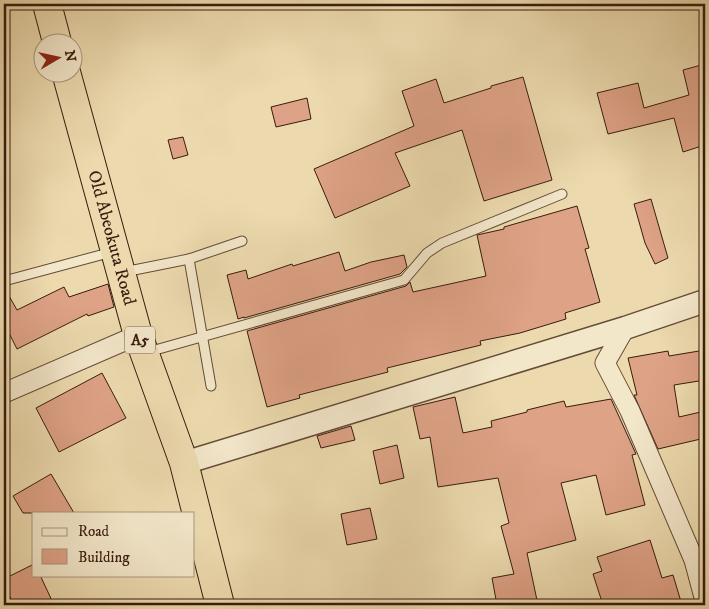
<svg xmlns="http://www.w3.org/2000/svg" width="709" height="609" font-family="'IM FELL DW Pica',serif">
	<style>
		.building { fill: #dea286; stroke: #381c0f }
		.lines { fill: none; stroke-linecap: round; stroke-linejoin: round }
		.service-casing { stroke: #654c37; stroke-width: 11 }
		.minor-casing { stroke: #654c37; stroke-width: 21 }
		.tertiary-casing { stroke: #654c37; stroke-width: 25 }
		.trunk-casing { stroke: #381c0f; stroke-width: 30 }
		.service { stroke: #f3e7ca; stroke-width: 9 }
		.minor { stroke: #f3e7ca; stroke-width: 19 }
		.tertiary { stroke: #f3e7ca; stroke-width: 22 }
		.trunk { stroke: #ecdaae; stroke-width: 28 }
		.labels { text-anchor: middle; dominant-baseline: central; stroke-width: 4.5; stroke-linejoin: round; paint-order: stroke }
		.shield { fill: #f3e7ca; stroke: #705947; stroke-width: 1 }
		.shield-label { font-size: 16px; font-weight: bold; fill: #381c0f }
		.street-label { font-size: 18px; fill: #381c0f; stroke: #f3e7ca }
	</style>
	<rect width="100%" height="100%" fill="#ecdaae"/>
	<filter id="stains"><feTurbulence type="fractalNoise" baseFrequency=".004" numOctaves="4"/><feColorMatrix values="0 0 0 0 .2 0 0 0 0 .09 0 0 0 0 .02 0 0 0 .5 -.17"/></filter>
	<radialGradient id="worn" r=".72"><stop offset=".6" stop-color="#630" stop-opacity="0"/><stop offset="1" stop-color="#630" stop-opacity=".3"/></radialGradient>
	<g class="building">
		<polygon points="705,64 705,145 683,152 674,118 608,134 597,93 638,83 644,108 689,95 683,70"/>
		<polygon points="523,77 552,180 484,201 462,130 395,153 410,186 335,218 314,169 414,126 402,91 436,79 444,103 491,88 491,86"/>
		<polygon points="307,98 311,119 276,127 271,107"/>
		<polygon points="183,137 188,155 173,159 168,140"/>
		<polygon points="651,199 668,258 655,264 645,243 634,204"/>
		<polygon points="577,206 589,248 585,249 600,302 565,313 566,319 520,333 480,341 481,345 387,368 388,372 299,395 300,398 267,407 247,331 406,286 410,282 413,292 486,276 477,235 504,229 504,227"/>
		<polygon points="339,252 345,271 371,262 404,255 407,267 400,274 244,318 244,317 238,319 227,275 246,270 248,279 292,264 293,266"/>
		<polygon points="108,284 114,307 88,316 87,314 17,349 4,323 4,287 17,310 64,287 69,297"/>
		<polygon points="705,350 705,380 674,385 679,417 705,411 705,438 658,449 634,395 637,395 628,358 668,351 669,356"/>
		<polygon points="102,373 126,418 59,452 36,408"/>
		<polygon points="455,397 463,433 492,427 491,421 527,412 527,410 564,401 566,407 611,399 636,454 632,455 645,505 606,515 596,475 561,483 576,540 527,553 538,605 497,605 492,578 514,574 501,526 509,523 498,478 438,487 430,437 420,439 413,407"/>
		<polygon points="351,426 355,440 321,448 317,436"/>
		<polygon points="397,445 404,478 380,484 373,451"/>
		<polygon points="51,474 74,513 23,513 13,496"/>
		<polygon points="370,508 377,539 347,545 341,514"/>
		<polygon points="650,540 662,578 673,575 682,605 603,605 593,574 602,571 597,557"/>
		<polygon points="34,564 34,575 40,575 54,605 14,605 4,585 4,579"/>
	</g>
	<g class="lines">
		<g class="service-casing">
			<g id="service">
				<polyline points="189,259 211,386"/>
				<polyline points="124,272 189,259 242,241"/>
				<polyline points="4,281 112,252"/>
				<polyline points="148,352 404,280 427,253 442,243 562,194"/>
			</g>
		</g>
		<g class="minor-casing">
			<g id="minor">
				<polyline points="625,328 605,363 630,411 694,560 705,601"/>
				<polyline points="4,393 138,335"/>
			</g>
		</g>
		<g class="tertiary-casing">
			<polyline id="tertiary" points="184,463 625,328 705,301"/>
		</g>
		<g class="trunk-casing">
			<g id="trunk">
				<polyline points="47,4 57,42"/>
				<path id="s1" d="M66 72 138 335 184 463 220 605"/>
			</g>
		</g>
		<use href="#service" class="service"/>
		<use href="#minor" class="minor"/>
		<use href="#tertiary" class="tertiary"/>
		<use href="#trunk" class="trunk"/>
	</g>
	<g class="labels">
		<rect class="shield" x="125" y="326.5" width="30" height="27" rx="4"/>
		<g class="shield-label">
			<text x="140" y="340">A5</text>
		</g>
		<g class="street-label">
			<text stroke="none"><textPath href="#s1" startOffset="172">Old Abeokuta Road</textPath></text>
		</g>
	</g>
	<rect width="709" height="609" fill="none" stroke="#ecdaae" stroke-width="20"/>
	<rect x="5" y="5" width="699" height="599" fill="none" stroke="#381c0f" stroke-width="2.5"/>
	<rect x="10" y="10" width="689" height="589" fill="none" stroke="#381c0f"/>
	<rect x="32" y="512" width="162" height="65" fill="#f3e7ca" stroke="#a8967f"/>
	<rect x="42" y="528" width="25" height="8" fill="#f3e7ca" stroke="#a8967f"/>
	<text x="78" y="536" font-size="15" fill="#381c0f">Road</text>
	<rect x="42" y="549" width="25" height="15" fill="#dea286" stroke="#a8967f"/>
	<text x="78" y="562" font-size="15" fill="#381c0f">Building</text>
	<g transform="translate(58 58) rotate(81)"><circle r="24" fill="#f3e7ca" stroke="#a8967f"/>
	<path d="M0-4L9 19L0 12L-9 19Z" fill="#8f2418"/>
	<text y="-8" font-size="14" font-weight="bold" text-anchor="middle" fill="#381c0f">N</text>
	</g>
	<rect width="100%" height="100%" filter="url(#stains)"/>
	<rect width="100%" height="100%" fill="url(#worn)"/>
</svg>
